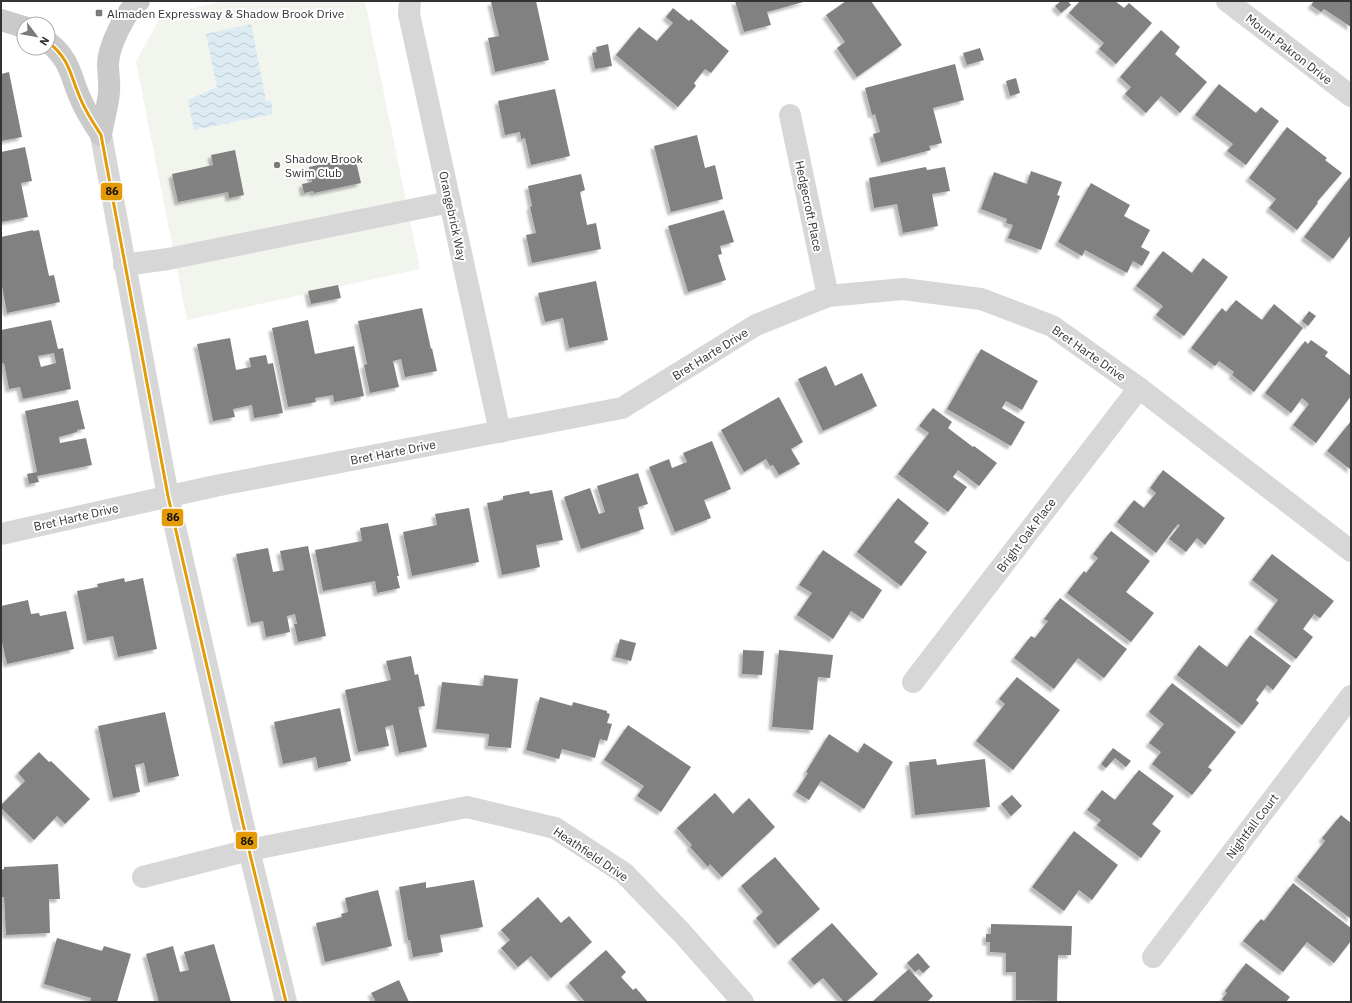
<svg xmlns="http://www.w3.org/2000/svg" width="1352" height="1003" font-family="'IBM Plex Sans',sans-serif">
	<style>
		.garden { fill: #f1f5ed }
		.water { fill: url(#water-waves) }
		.building { fill: #818181; fill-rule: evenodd; filter: url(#shadow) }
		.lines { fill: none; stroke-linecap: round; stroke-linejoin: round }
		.minor { stroke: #d7d7d7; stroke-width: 22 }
		.major { stroke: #cacaca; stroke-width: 22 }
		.bus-1-casing { stroke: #fff; stroke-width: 6 }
		.bus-1 { stroke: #e39a05; stroke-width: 3 }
		.poi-dot { fill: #7a7a7a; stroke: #fff; stroke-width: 1.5 }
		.labels { text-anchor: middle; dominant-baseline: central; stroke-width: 4; stroke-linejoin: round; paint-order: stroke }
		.poi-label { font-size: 12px; fill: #333; stroke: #fff; text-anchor: start }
		.street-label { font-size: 12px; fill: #333; stroke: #fff }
		.line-badge { stroke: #fff; stroke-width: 1.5 }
		.pale-badge-label { font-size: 11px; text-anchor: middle; font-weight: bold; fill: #111 }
	</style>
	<defs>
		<pattern id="water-waves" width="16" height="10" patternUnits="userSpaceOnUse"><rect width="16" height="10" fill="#ddebf3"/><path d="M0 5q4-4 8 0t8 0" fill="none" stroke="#becad1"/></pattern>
		<filter id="shadow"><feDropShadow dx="-3.5" dy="3.5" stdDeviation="1" flood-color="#0004"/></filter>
	</defs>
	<rect width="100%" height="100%" fill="#fff"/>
	<polygon class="garden" points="222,1 365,1 420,269 187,320 136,62 161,16"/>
	<polygon class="water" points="251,24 266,101 271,101 273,114 194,130 188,100 217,87 206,34"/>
	<g class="building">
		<polygon points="497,1 536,1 549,60 495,72 488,38 499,36 491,2"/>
		<polygon points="735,1 807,1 767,12 771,25 744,32"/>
		<polygon points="846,1 871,1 902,45 857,77 837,48 845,42 826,15"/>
		<polygon points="1061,1 1068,1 1071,5 1061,13 1055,6"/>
		<polygon points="1080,1 1115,1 1124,8 1129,3 1152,23 1116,64 1099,49 1104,43 1069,13"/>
		<polygon points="1314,1 1351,1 1351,27 1324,9 1321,12 1311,5"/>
		<polygon points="673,8 689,21 691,19 729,51 711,73 705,69 694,83 696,86 678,107 616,55 639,27 657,41 673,23 666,17"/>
		<polygon points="1161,30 1180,47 1175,54 1207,82 1180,113 1161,96 1146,113 1125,94 1131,87 1120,77"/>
		<polygon points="608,44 612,66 595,69 592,53 597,52 596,47"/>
		<polygon points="980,48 984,60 967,65 963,53"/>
		<polygon points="955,64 964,100 933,108 942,143 929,146 931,150 881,163 873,134 880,132 875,114 872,115 865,88"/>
		<polygon points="9,72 22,137 1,141 1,74"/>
		<polygon points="1016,78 1020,93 1010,96 1006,81"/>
		<polygon points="1219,84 1256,113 1261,107 1279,121 1246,165 1227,151 1233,144 1195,115"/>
		<polygon points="555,89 570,156 531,165 525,138 521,139 520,132 505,135 498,101"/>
		<polygon points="1287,127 1327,158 1325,160 1342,173 1317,202 1318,203 1297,230 1269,208 1276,199 1249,178"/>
		<polygon points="697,135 705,168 715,165 723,199 671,212 654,146"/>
		<polygon points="25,147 32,181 21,183 28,217 1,222 1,152"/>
		<polygon points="235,150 244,195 229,198 228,192 178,202 172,174 213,165 211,155"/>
		<polygon points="355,157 361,183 314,193 313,191 304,193 302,184 312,182 309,167"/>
		<polygon points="926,167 927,170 945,167 950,191 932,194 938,226 903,233 897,204 874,208 869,178"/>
		<polygon points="1031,171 1062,182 1057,195 1060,196 1041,250 1008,238 1013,225 1006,223 1007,219 981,209 994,172 1027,184"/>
		<polygon points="581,174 585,190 580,192 587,225 596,223 601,249 532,263 526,235 536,233 530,207 532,206 528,186"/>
		<polygon points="1350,177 1351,178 1351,235 1333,259 1304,237"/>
		<polygon points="1091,183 1130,205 1124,216 1150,230 1141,247 1150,252 1142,266 1133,261 1127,273 1085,250 1082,256 1058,242"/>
		<polygon points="724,210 734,242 720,246 722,254 718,255 726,280 688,292 668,226"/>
		<polygon points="33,230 33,231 39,230 49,276 54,275 60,302 7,313 1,281 1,237"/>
		<polygon points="1163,251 1192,273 1203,258 1228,277 1184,336 1156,315 1163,306 1136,286"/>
		<polygon points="596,281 608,340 569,348 563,318 545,322 538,293"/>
		<polygon points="338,285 341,298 311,304 308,291"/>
		<polygon points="1236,300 1262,320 1274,304 1303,328 1254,392 1232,375 1234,372 1219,361 1215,366 1191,348 1222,308 1226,312"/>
		<polygon points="422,308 431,349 432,348 437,371 405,377 401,359 393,361 399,387 370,393 364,365 367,364 358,321"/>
		<polygon points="1309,311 1316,316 1308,326 1302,321"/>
		<path d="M51 320 58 349 63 348 71 389 23 399 20 387 9 389 4 363 2 364 1 361V330ZM54 353 56 363 41 367 38 356Z"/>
		<polygon points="308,320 315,354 354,346 364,396 334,402 333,395 315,398 316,402 288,407 272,328"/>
		<polygon points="230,338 236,370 251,367 249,358 266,355 268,364 273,363 283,413 254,418 252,405 233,409 235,417 213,421 197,344"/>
		<polygon points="1311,340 1328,352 1325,356 1351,376 1351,396 1316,443 1293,425 1309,404 1302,398 1291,413 1265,393 1305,341 1308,344"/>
		<polygon points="981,349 1038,381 1022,410 1006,401 1002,408 1025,422 1011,446 947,409"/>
		<polygon points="826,366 835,386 862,373 877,406 823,431 798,379"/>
		<polygon points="779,397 803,442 791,449 800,464 779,475 773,465 770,466 766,459 744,472 721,430"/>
		<polygon points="78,400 85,429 77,430 77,432 59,437 60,443 86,438 92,465 37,476 39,482 29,484 27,474 37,472 25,411"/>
		<polygon points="933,408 952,422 948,428 973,447 974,446 997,463 979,486 958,470 953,477 967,487 948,512 898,474 929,433 919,426"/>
		<polygon points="1351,421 1351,470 1327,451"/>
		<polygon points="712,441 731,489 704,500 711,518 675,532 649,467 669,459 672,468 687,462 683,453"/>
		<polygon points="1163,470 1225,518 1205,545 1197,538 1186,552 1169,539 1180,525 1178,524 1156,553 1117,522 1134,500 1144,508 1156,493 1150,488"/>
		<polygon points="638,473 648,504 638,507 644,529 581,549 564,497 590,488 599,514 605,512 597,486"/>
		<polygon points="552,490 563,540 536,545 540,567 502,575 487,503 503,500 503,496 529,491 530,494"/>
		<polygon points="898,498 929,523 914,542 927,552 901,586 857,552"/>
		<polygon points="469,508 479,562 412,576 403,532 437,525 435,514"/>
		<polygon points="388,523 399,576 397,576 400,588 377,593 375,581 323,591 315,550 362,541 360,528"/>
		<polygon points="1111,531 1150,561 1126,592 1154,613 1131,642 1067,593 1084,571 1086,573 1098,558 1093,554"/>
		<polygon points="308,546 326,636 298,642 294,624 297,624 295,614 287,616 290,632 266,637 263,621 251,623 236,554 268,548 273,572 284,570 280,551"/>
		<polygon points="823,550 882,590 863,619 851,611 833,639 797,615 812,593 799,585"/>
		<polygon points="1272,554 1334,601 1320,618 1314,614 1303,629 1313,637 1296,659 1257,629 1278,600 1252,580"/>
		<polygon points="124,578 125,582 143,578 157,649 118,657 113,636 87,641 77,591 98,587 97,584"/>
		<polygon points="1060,598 1127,649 1104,678 1078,658 1054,689 1014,658 1031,636 1035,638 1048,621 1044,619"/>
		<polygon points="28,600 31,614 39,613 40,616 66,611 74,649 7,664 1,638 1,606"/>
		<polygon points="1250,635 1291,666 1273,690 1267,685 1256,700 1259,703 1242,725 1177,675 1199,645 1227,667"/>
		<polygon points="620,639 636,643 631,661 615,657"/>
		<polygon points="743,650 764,651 762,675 742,674"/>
		<polygon points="779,650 833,655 830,678 818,677 813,730 772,727"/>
		<polygon points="411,656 415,675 418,674 425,706 418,707 427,747 399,753 393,725 385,727 389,746 358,752 345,690 391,680 386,661"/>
		<polygon points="484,675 518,679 511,748 488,746 489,734 436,729 442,682 483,686"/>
		<polygon points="1017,677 1060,710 1013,770 976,741 1005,704 999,699"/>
		<polygon points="1172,683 1236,732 1208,767 1212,770 1192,795 1152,764 1161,752 1149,743 1164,724 1149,712"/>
		<polygon points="540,697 572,706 573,702 607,711 607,713 610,714 607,723 612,724 607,741 600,739 595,758 562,749 559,759 526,750"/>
		<polygon points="340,708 351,761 318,768 316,757 283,764 274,722"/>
		<polygon points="165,712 179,776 148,783 144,763 135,765 140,792 113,798 98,726"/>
		<polygon points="628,725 691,767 661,812 637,796 644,786 604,760"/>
		<polygon points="829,734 858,753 864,743 893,762 864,809 821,781 809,800 796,792 808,773 806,772"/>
		<polygon points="1113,748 1131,761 1126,767 1115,758 1106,768 1101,764"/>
		<polygon points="39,752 49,762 51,761 90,799 65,824 57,816 34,840 1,808 1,805 25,781 18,773"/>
		<polygon points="936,759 937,765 985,759 990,807 915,815 909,762"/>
		<polygon points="1139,770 1174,796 1152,824 1161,831 1141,858 1097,825 1101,820 1087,810 1102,790 1115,800"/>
		<polygon points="715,793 733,814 749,798 775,827 722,877 710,864 708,867 690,847 692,845 677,828"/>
		<polygon points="1012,795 1022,806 1011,816 1001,804"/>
		<polygon points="1341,815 1351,823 1351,919 1297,877 1325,841 1322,838"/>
		<polygon points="1074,831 1118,865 1092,900 1079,890 1064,911 1032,887"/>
		<polygon points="775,857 820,909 778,945 756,918 763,912 741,886"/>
		<polygon points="58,864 60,899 49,899 50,933 6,935 4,897 1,897 1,870 4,869 4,867"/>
		<polygon points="474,880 483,927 440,935 443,952 413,957 410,940 408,940 399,887 426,882 426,888"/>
		<polygon points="1293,883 1351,928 1351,941 1334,963 1307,942 1283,972 1243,941 1261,919 1264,921"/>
		<polygon points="378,890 392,946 325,962 316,923 342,917 341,914 348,912 345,898"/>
		<polygon points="538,897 561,923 569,916 592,942 551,978 531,956 518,967 501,948 510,940 501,930"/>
		<polygon points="832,923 878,974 846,1002 844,1002 823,978 814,985 791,959"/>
		<polygon points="991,924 1072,926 1071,955 1058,955 1057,1001 1016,1000 1016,972 1006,972 1006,953 990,952 990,942 986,942 986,934 991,934"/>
		<polygon points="57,938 102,951 104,946 131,954 117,1002 90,1002 91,998 44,984"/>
		<polygon points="214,944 231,1002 159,1002 146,954 173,946 180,972 189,970 184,952"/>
		<polygon points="606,950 626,972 621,977 633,990 636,988 648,1002 585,1002 569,983"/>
		<polygon points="918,953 930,967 923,973 919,969 915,972 907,963"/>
		<polygon points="1246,963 1290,997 1286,1002 1225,1002 1222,999 1227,993 1225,991"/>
		<polygon points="909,969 933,996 927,1002 872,1002"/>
		<polygon points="399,980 409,1002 376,1002 371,993"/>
	</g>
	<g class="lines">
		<g class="minor">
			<polyline points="410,1 409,14 500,432"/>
			<polyline points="1227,1 1351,96"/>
			<polyline points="790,115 828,296"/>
			<polyline points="101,135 168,496 249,850 286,1002"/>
			<polyline points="124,265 168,259 450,202"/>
			<polyline points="1,534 215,486 622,408 756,325 828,296 903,289 981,299 1052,326 1139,388 1351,551"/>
			<polyline points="913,682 1139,388"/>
			<polyline points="143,877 249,850 467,807 555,828 624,873 682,933 743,1002"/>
			<polyline points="1153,957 1351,696"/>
		</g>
		<g class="major">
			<polyline points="1,20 24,27"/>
			<path d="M48 42C71 60 70 76 81 100 86 112 94 124 101 135"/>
			<path d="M101 135C103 121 108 106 109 92 110 83 108 74 108 64 108 48 125 11 139 1"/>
		</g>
		<g class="bus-1-casing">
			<path id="bus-1" d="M48 42C71 60 70 76 81 100 86 112 94 124 101 135L168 496 249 850 286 1002"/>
		</g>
		<use href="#bus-1" class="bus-1"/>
	</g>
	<g class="poi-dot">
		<rect x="95" y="9" width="8" height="8" rx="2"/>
		<circle cx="277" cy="165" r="4"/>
	</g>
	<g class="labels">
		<g class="poi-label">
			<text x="107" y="13">Almaden Expressway &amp; Shadow Brook Drive</text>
			<text x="285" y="158">Shadow Brook<tspan x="285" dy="14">Swim Club</tspan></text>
		</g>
		<g class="street-label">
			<text transform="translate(1289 49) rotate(38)">Mount Pakron Drive</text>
			<text transform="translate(809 206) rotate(78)">Hedgecroft Place</text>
			<text transform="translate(453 216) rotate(78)">Orangebrick Way</text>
			<text transform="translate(1089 353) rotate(35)">Bret Harte Drive</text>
			<text transform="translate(710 354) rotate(-32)">Bret Harte Drive</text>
			<text transform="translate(393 452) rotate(-11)">Bret Harte Drive</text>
			<text transform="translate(76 517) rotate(-13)">Bret Harte Drive</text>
			<text transform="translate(1026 535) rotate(-53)">Bright Oak Place</text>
			<text transform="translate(1252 826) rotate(-53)">Nightfall Court</text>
			<text transform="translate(591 854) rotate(34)">Heathfield Drive</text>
		</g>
	</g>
	<g class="line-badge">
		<rect x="100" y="182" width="23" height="19" rx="4" fill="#e39a05"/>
		<rect x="161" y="508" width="23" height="19" rx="4" fill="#e39a05"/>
		<rect x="235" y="831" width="23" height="19" rx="4" fill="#e39a05"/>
	</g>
	<g class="pale-badge-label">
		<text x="112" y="195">86</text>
		<text x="173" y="521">86</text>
		<text x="247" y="845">86</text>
	</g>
	<rect width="1352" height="1003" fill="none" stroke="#333333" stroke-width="4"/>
	<g transform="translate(36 36) rotate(122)"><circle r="19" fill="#ffffff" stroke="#adadad"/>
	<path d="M0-3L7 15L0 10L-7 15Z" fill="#7a7a7a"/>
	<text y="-6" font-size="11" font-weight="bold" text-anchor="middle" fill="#333333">N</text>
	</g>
</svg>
